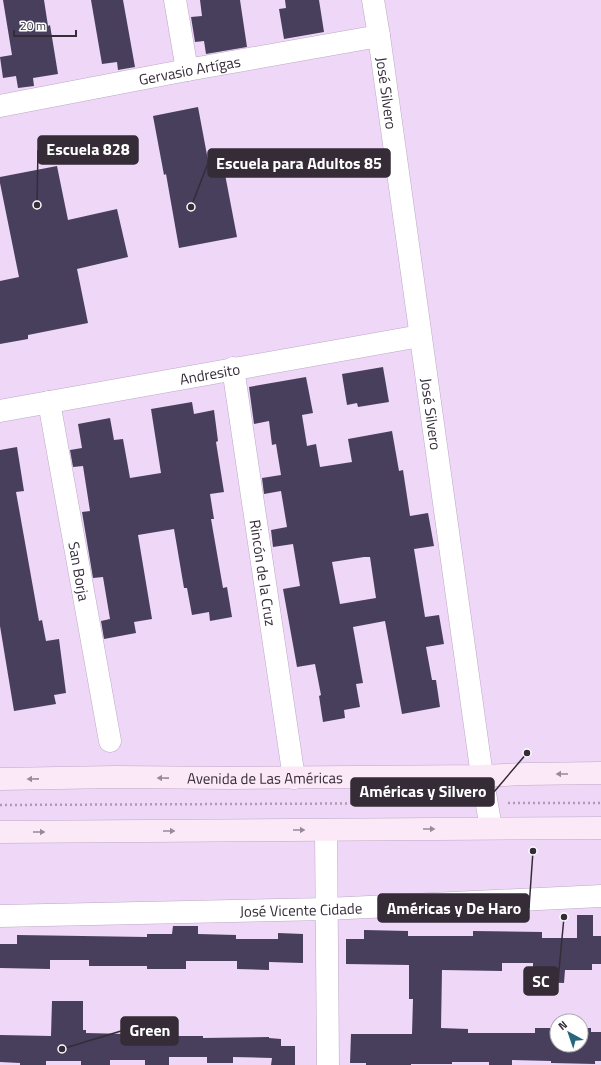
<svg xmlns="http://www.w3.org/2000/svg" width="601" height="1065" font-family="'Titillium Web',sans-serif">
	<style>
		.building { fill: #483f5d; fill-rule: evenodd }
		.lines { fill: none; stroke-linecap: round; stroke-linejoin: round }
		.street-casing { stroke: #bea8c6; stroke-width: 23 }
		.secondary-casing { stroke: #bea8c6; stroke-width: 23 }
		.path { stroke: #ae9cb5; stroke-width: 2.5; stroke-dasharray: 2 3; stroke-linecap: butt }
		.street { stroke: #fff; stroke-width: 22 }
		.secondary { stroke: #fce9f8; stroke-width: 22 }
		.oneway { fill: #988a98 }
		.labels { text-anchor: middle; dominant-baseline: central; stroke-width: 4; stroke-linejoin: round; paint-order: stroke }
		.street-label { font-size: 15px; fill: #352c38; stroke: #fff }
		.leader { fill: none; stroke: #352c38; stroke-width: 1.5 }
		.callout-dot { fill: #352c38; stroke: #fff; stroke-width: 1.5 }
		.callout { fill: #352c38; stroke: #352c38; stroke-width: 1.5 }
		.callout-label { font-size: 16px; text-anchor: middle; font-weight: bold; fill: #fff }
	</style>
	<rect width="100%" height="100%" fill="#eed7f7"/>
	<g class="building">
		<polygon points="3,0 44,0 48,26 50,25 58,74 33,78 34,86 18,88 16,76 3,78 0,57 12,55"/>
		<polygon points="91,0 123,0 135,67 118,70 117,62 102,64"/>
		<polygon points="200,0 240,0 247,47 206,54 204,41 195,42 191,17 202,16"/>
		<polygon points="285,0 319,0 324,32 284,39 279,9 286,8"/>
		<polygon points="198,107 210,171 224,169 237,237 179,248 166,174 164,175 153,116"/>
		<polygon points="57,166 68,220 117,209 128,257 77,269 88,323 28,335 28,339 0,344 0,281 19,277 0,183 0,177"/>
		<polygon points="383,367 389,402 358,407 357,403 347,405 342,374"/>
		<path d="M306 377 313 413 302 415 307 446 316 444 320 467 352 462 348 439 392 431 399 471 403 470 410 516 428 513 434 546 414 549 425 617 439 615 444 644 426 647 432 680H436L440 707 402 714 385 621 353 627 363 683 356 684 360 707 344 710 345 718 323 722 319 696 321 695 315 664 297 667 283 589 300 586 293 544 273 547 271 530 287 527 281 491 264 494 262 478 281 475 276 444 272 445 269 421 254 424 249 387ZM364 557H370L376 598 340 604 332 562Z"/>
		<polygon points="192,402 194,414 214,410 218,441 216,442 224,492 210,494 214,519 211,519 223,588 227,587 232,617 210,621 209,612 192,615 187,588 184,588 174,529 138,535 152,619 134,622 136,633 104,639 101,621 110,619 103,577 93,578 82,512 90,511 83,466 73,467 70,450 82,448 78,424 110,418 114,440 123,439 130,478 161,473 151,409"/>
		<polygon points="17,447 24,491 16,492 39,621 42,620 46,641 59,639 66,693 54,695 56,704 14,711 0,626 0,450"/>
		<polygon points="577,915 593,915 593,936 601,936 601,964 592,964 592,970 565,970 564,983 537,982 537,969 533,969 533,963 502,963 502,971 442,970 441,1028 468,1029 468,1033 535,1033 535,1028 557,1028 557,1045 581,1045 581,1028 591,1028 591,1032 601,1032 601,1061 595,1061 595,1064 551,1063 551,1061 512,1060 512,1065 489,1065 489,1062 452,1062 452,1064 411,1064 411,1065 366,1065 366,1063 350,1063 351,1034 412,1034 413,999 409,999 409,965 346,964 346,939 364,939 364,930 408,931 408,936 473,936 473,931 542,932 542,938 577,938"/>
		<polygon points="173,926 198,926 198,934 236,935 236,939 278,939 278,933 303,934 303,963 269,962 269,970 237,969 237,961 186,961 186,969 147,969 147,966 89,966 89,960 50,960 50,969 0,968 0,944 17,944 17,935 147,937 147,934 172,934"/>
		<polygon points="52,1001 83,1001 83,1030 86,1030 86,1033 126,1034 126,1038 139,1038 139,1039 175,1039 175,1036 203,1036 203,1038 269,1037 269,1038 281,1039 281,1046 295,1046 295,1065 271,1065 272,1058 233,1057 233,1063 207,1063 207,1057 169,1057 169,1065 145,1065 145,1060 110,1060 110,1065 81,1065 81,1061 46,1061 46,1065 20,1065 20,1063 0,1062 0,1035 51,1036"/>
	</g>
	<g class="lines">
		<g class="street-casing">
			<g id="street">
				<polyline points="175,0 187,70"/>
				<path id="s1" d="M373 0 379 36 482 776 491 828"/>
				<path id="s2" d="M0 106 187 70 379 36"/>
				<path id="s3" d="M233 368 294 778"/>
				<path id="s4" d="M49 402 110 741"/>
				<path id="s5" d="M0 411 420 336"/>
				<polyline points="326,830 328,1065"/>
				<path id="s6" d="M0 916 327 909 601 896"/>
			</g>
		</g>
		<g class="secondary-casing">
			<g id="secondary">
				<path id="s7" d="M0 779 116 777 233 778 482 776 524 774 601 773"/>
				<polyline points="0,832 601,828"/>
			</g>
		</g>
		<g class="path">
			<polyline points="508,803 601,803"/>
			<polyline points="0,805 465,803"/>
		</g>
		<use href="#street" class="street"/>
		<use href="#secondary" class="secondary"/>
	</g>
	<defs><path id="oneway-solid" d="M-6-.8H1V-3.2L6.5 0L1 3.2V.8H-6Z"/></defs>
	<g class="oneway">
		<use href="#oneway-solid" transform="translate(562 774) rotate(180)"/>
		<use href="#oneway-solid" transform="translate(163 778) rotate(-179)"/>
		<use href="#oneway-solid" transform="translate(33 779) rotate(179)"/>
		<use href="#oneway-solid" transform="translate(429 829)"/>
		<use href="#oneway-solid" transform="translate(299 830)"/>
		<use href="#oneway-solid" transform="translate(169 831)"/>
		<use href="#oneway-solid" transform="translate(39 832)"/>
	</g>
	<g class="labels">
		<g class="street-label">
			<text stroke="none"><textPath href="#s2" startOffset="193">Gervasio Artígas</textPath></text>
			<text stroke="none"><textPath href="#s1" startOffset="94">José Silvero</textPath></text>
			<text stroke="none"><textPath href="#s5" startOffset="213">Andresito</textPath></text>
			<text stroke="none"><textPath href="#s1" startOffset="418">José Silvero</textPath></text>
			<text stroke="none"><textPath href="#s4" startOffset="172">San Borja</textPath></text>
			<text stroke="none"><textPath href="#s3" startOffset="207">Rincón de la Cruz</textPath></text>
			<text stroke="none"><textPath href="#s7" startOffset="265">Avenida de Las Américas</textPath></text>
			<text stroke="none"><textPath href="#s6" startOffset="301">José Vicente Cidade</textPath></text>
		</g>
	</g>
	<path class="leader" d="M37 205L38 150M191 207L208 163M527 753L494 792M533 851L529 908M564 917L558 981M62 1049L121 1031"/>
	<g class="callout-dot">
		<circle cx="37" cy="205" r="4"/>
		<circle cx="191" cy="207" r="4"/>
		<circle cx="527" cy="753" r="4"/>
		<circle cx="533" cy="851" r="4"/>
		<circle cx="564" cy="917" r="4"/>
		<circle cx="62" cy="1049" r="4"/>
	</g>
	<g class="callout">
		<rect x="38" y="136" width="100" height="28" rx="4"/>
		<rect x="208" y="149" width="182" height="28" rx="4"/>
		<rect x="351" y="778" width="143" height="28" rx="4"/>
		<rect x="378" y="894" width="151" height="28" rx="4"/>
		<rect x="524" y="967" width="34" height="28" rx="4"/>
		<rect x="121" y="1017" width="57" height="28" rx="4"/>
	</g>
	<g class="callout-label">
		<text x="88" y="155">Escuela 828</text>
		<text x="299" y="169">Escuela para Adultos 85</text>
		<text x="423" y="797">Américas y Silvero</text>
		<text x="454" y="914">Américas y De Haro</text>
		<text x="541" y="987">SC</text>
		<text x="150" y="1036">Green</text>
	</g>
	<g transform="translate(569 1033) rotate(320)"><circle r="19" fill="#ffffff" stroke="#aeabaf"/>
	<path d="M0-3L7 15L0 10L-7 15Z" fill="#28667c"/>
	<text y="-6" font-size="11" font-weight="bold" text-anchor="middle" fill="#352c38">N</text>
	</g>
	<path d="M14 30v6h62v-6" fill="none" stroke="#352c38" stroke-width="2"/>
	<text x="20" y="30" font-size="12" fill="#352c38" stroke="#ffffff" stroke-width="3" paint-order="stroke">20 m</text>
</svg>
